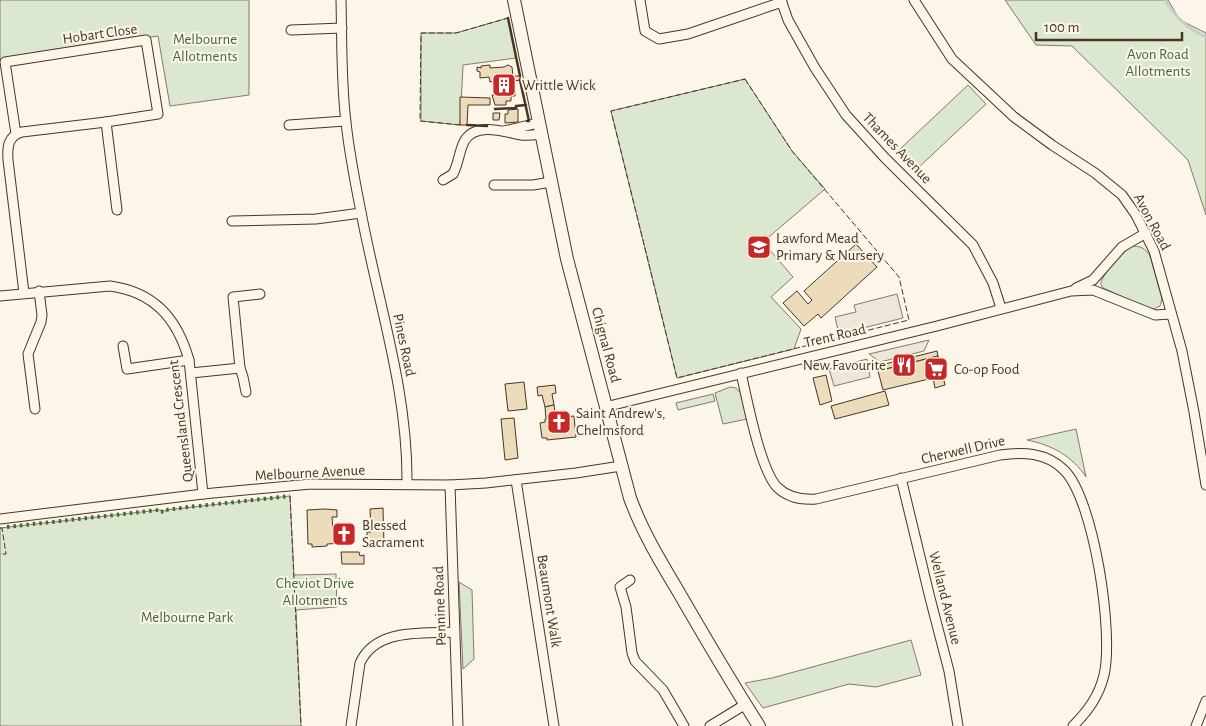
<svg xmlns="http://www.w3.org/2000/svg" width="1206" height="726" font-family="'Alegreya Sans',sans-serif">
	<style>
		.green { fill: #dce7d0; stroke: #887966 }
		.parking { fill: #ede7d9; stroke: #887966 }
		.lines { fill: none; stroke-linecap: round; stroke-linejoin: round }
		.stream { stroke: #c9cecd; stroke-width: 3 }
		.building { fill: #ecdcbc; stroke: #4a3520 }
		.street-casing { stroke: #4a3520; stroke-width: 11 }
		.secondary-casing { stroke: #4a3520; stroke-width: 14 }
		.street { stroke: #fbf6e9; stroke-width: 9 }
		.secondary { stroke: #fbf6e9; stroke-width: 12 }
		.hedge { stroke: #436837; stroke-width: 4; stroke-dasharray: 2.5 4; stroke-linecap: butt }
		.fence { stroke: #4a3520; stroke-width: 1; stroke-dasharray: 6 2.5; stroke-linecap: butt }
		.wall { stroke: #4a3520; stroke-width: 2.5 }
		.labels { text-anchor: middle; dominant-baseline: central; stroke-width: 4; stroke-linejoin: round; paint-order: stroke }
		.street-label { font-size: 15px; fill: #4a3520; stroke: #fbf6e9 }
		.park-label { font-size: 15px; fill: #436837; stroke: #fbf6e9 }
		.poi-label { font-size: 15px; fill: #4a3520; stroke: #fbf6e9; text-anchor: start }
	</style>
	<rect width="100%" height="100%" fill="#fbf6e9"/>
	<g class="green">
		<polygon points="0,0 249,0 249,95 170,106 158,36 0,61"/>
		<polygon points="1005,0 1168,0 1180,20 1206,33 1206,215 1188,160 1072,46 1036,45"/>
		<polygon points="508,18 516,58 463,65 460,125 421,121 421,33 456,33"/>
		<polygon points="745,79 792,151 825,189 763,242 793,277 771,297 801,329 794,349 677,378 611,111"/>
		<polygon points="968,85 986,104 917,169 899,150"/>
		<path d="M1133 246C1142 246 1148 250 1151 259L1162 299 1160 306 1154 309H1150L1103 288C1101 285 1100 284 1102 280 1105 272 1125 248 1133 246Z"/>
		<polygon points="730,387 736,388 741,393 747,419 723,424 715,393"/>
		<polygon points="713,394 715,401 678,410 676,403"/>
		<path d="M1076 429 1086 477C1072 456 1052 445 1027 440Z"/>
		<polygon points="290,496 294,575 336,574 337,607 296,610 301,726 0,726 0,528 159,510 166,511 166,510"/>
		<polygon points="459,582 472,590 474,659 463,669"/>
		<polygon points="911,640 921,675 876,687 849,684 763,708 745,683 772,678"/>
	</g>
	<g class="parking">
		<polygon points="897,294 903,318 839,334 835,317 856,312 854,305"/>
		<polygon points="929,340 924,351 880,362 869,354"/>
		<polygon points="867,359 870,377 834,386 829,369"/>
	</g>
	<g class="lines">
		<path class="stream" d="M1165 0C1176 18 1187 28 1206 37"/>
	</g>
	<g class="building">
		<polygon points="490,65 490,68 504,67 508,65 512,67 513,76 520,76 520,80 514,81 515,96 511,96 511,101 506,101 506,105 495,105 492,95 497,95 497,89 494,89 494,81 490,82 489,77 480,78 480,72 477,71 477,67 481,68 481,66"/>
		<polygon points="460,97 490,98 490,105 468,105 467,125 460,125"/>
		<polygon points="518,109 518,122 505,123 505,114 508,114 508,110"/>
		<polygon points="493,113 500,113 499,120 493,120"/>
		<polygon points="856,244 877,267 821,318 818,314 804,326 783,303 797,291 808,304 812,300 804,291"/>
		<polygon points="937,351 938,356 878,371 877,366"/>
		<polygon points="938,356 945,385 935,388 933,378 883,390 878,371"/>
		<polygon points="826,375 832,401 820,405 813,378"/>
		<polygon points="524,382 527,409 508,411 505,384"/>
		<polygon points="555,385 556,393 552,394 554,405 545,407 542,395 538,396 537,387"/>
		<polygon points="885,391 889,405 835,419 831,406"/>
		<polygon points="554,405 556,418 574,416 576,437 547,440 547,438 542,438 540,423 545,422 545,419 546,419 545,407"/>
		<polygon points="514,418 518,458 505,460 501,419"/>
		<polygon points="383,508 384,546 367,546 367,532 371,532 370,509"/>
		<polygon points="325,509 337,510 337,517 332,517 333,530 342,530 343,543 327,544 327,546 312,547 312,544 308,544 307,510"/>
		<polygon points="341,552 359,552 360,556 364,555 364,564 342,564"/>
	</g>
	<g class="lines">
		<g class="street-casing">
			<g id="street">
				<path d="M341 0C342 39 341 83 346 122 349 152 355 182 361 212 378 303 408 390 407 484"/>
				<polyline points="640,0 645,31 659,39 688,34 782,2"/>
				<polyline points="781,0 788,20 815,68 846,115 885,158 973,245 993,283 1001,308"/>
				<polyline points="914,0 952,59 1014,117 1052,145 1095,173 1122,195 1136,215 1154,251 1182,351 1194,412 1206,485"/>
				<polyline points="291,30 342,28"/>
				<polyline points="289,125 345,121"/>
				<polyline points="504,131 538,123"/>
				<polyline points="16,134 5,62 146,40 158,114 106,122 117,210"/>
				<path d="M443 180 453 174C459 163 459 150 465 140 477 122 504 132 521 135 527 136 534 135 540 134"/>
				<polyline points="494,185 533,185 551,182"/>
				<polyline points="232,221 316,219 361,213"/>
				<polyline points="1076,288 1093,280 1122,247 1146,233"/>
				<path d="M24 293 8 160C7 147 8 136 22 132L106 122"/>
				<path d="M0 296 110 286C154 292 177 318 189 360L203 494"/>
				<polyline points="123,346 127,369 189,360"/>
				<polyline points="240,368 243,377 246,392"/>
				<polyline points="191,373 240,368 233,297 260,294"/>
				<path d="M741 373C747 399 760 469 777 487 788 498 802 500 816 499L1000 455C1023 452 1046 452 1064 470 1094 499 1114 634 1104 675 1099 696 1088 711 1073 726"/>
				<polyline points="605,407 937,326 1071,291 1093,290 1155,315 1171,314"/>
				<polyline points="35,409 28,354 41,322 42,315 39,291"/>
				<polyline points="901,478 930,598 949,671 958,726"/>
				<polyline points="516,480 554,726"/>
				<polyline points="450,485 458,726"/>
				<polyline points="0,519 203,494 311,484 450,485 486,483 576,473 621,466"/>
				<polyline points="630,580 620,587 626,607 632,653 635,661 663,690 684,726"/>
				<path d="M351 726 360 663C376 628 421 634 454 632"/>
				<polyline points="710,726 746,704"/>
				<polyline points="1196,726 1206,701"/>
			</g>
		</g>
		<g class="secondary-casing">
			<path id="secondary" d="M514 0 567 259 630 498C642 531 660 561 678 591 704 636 731 682 759 726"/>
		</g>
		<use href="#street" class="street"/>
		<use href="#secondary" class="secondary"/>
		<g class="hedge">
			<polyline points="199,506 290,496"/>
			<polyline points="7,527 159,510 160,512 166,511 166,510 196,506"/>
		</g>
		<g class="fence">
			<polygon points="745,79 792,151 899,277 909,320 677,378 611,111"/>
			<polyline points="460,125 420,121 421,33 456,33 508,18"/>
			<polyline points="290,496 301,726"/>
			<polyline points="0,528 2,528 6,554 0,554"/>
		</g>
		<g class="wall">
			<polyline points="508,18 520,76"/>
			<polyline points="520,80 529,121 527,121"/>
			<polyline points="495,109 516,108 516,106 526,105"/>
			<polyline points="467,125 487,126"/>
		</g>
	</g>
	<defs>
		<g id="building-square" transform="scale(1.25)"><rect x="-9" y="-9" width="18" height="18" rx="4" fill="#c62828" stroke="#fbf6e9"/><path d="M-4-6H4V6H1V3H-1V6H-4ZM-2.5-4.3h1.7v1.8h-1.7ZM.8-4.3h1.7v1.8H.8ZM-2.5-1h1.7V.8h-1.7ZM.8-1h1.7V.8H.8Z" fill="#fff"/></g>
		<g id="school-square" transform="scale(1.25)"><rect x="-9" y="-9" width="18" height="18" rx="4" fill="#c62828" stroke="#fbf6e9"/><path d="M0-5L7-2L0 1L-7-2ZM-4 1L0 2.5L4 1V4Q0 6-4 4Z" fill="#fff"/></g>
		<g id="restaurant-square" transform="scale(1.25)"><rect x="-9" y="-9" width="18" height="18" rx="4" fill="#c62828" stroke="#fbf6e9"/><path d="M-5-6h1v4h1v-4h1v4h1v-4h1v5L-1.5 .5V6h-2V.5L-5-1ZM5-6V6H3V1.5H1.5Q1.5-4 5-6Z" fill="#fff"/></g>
		<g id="supermarket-square" transform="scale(1.25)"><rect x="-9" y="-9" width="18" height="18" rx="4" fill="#c62828" stroke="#fbf6e9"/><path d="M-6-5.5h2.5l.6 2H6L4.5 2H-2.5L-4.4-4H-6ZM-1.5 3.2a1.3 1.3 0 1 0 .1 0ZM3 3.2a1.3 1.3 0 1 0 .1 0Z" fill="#fff"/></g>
		<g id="church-square" transform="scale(1.25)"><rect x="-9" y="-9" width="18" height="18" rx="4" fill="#c62828" stroke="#fbf6e9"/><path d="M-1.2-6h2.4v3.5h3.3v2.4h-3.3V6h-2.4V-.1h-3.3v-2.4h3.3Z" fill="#fff"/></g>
	</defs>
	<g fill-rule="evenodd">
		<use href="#building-square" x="504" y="85"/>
		<use href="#school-square" x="759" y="247"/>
		<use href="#restaurant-square" x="904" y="365"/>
		<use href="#supermarket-square" x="936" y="369"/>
		<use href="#church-square" x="559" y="422"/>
		<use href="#church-square" x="344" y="534"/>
	</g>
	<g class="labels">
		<g class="street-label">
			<text transform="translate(100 34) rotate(-8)">Hobart Close</text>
			<text transform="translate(897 148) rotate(46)">Thames Avenue</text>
			<text transform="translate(1152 222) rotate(62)">Avon Road</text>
			<text transform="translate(835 336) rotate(-13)">Trent Road</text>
			<text transform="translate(404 345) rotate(78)">Pines Road</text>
			<text transform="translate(606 345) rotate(75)">Chignal Road</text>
			<text transform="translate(181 421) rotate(-97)">Queensland Crescent</text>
			<text transform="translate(963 450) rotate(-13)">Cherwell Drive</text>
			<text transform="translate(310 473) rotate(-3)">Melbourne Avenue</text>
			<text transform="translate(945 598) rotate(76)">Welland Avenue</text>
			<text transform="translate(549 601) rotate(81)">Beaumont Walk</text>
			<text transform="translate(440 606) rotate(-92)">Pennine Road</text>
		</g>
		<g class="park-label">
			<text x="205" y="39">Melbourne<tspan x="205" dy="17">Allotments</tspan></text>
			<text x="1158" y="54">Avon Road<tspan x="1158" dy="17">Allotments</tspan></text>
			<text x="315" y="583">Cheviot Drive<tspan x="315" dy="17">Allotments</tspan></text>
			<text x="187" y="617">Melbourne Park</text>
		</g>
		<g class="poi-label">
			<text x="522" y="85">Writtle Wick</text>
			<text x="776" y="238">Lawford Mead<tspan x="776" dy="17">Primary &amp; Nursery</tspan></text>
			<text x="886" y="365" text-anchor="end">New Favourite</text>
			<text x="954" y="369">Co-op Food</text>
			<text x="576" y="413">Saint Andrew's,<tspan x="576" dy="17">Chelmsford</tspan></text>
			<text x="362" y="525">Blessed<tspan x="362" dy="17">Sacrament</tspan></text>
		</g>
	</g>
	<path d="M1036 32v8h146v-8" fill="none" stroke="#4a3520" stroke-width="2.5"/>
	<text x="1044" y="32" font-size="15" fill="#4a3520" stroke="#fbf6e9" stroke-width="4" paint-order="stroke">100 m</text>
</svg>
